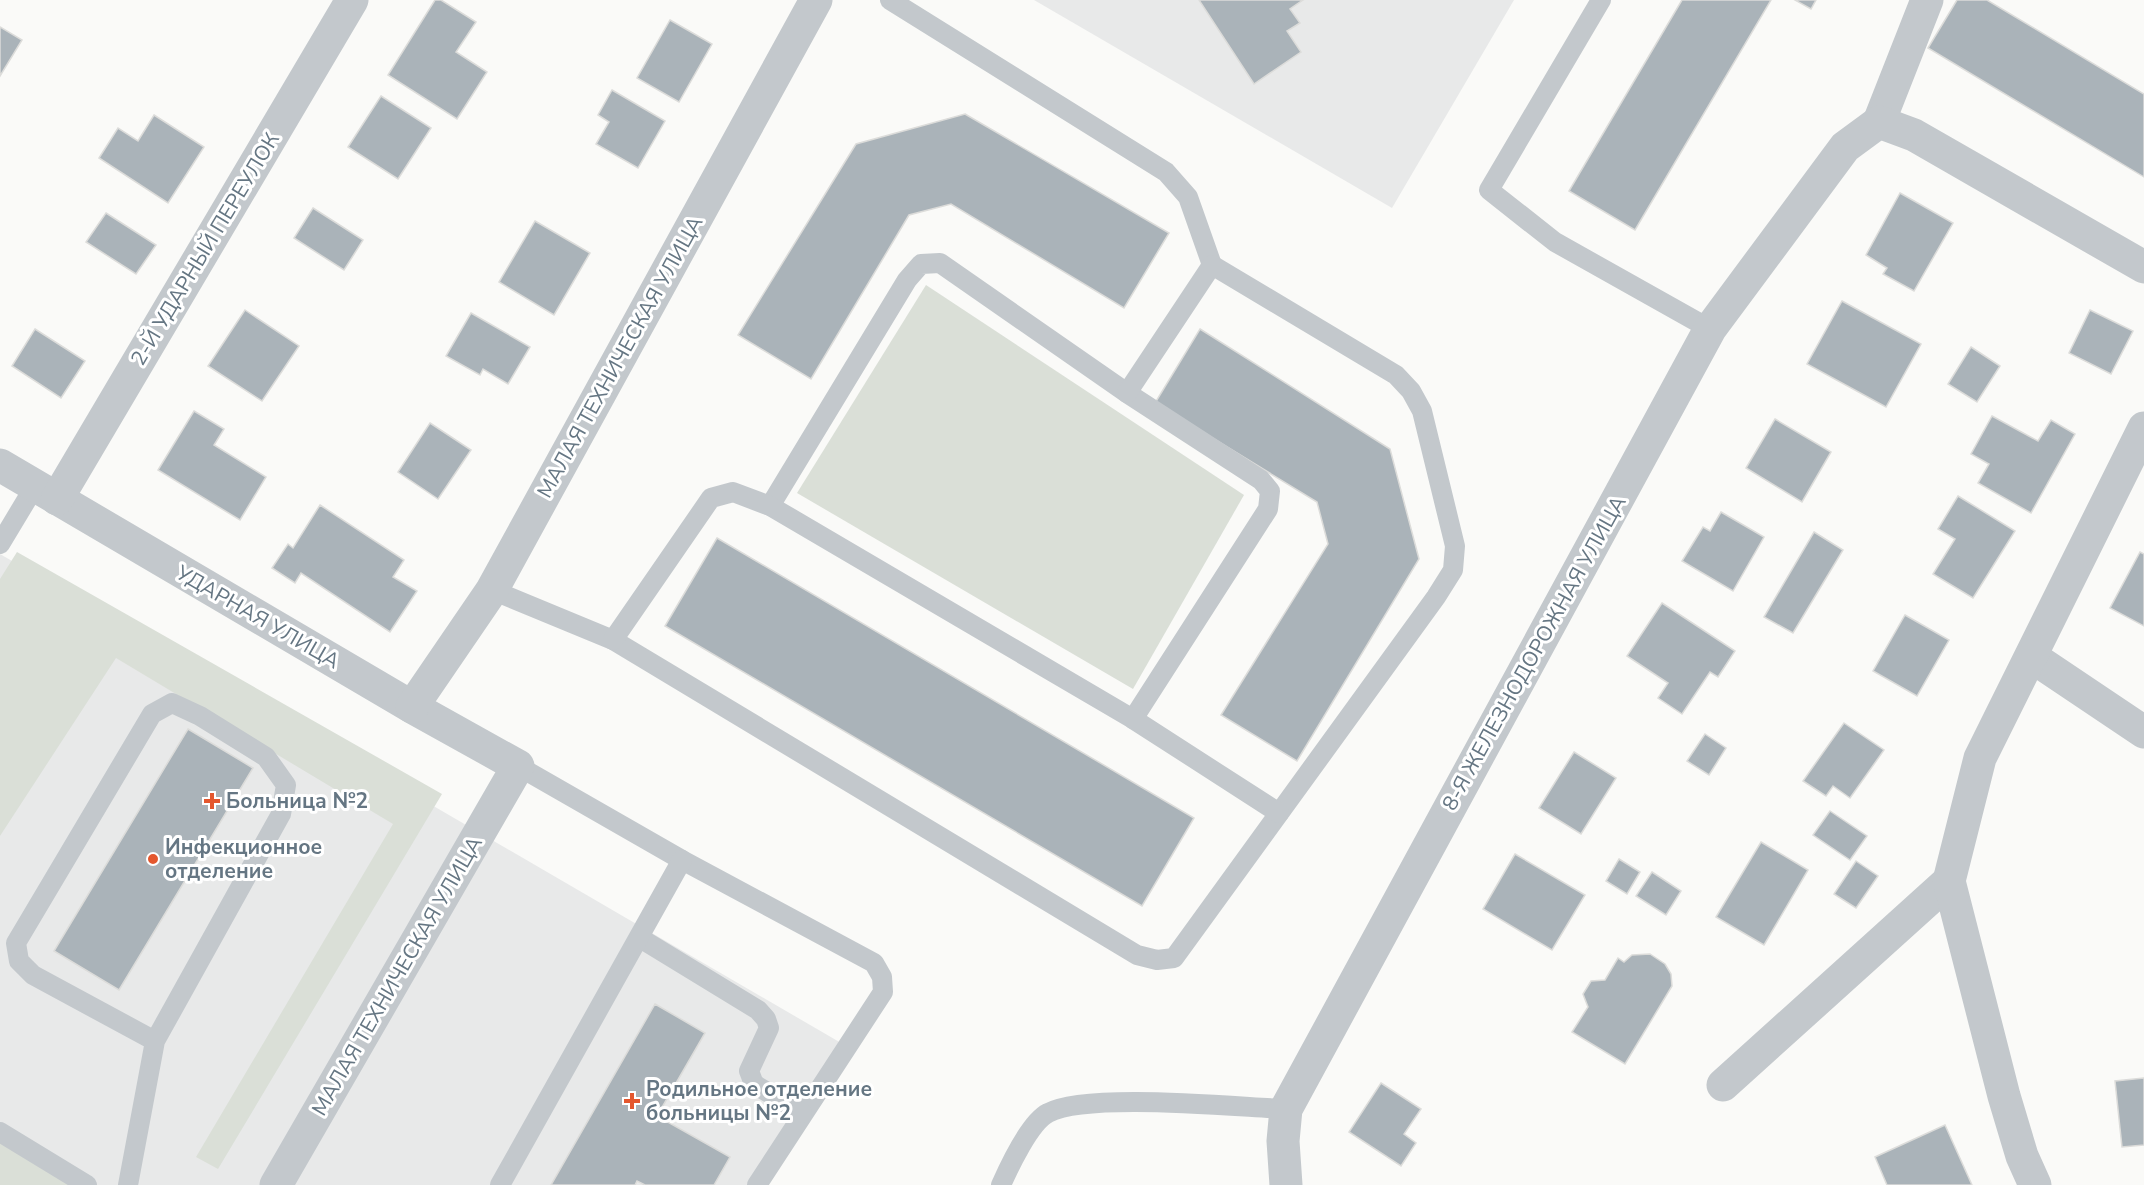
<svg xmlns="http://www.w3.org/2000/svg" width="2144" height="1185" font-family="'Nunito Sans',sans-serif">
	<style>
		.built { fill: #e8e9e9 }
		.green { fill: #dadfd7 }
		.building { fill: #aab3b9; stroke: #dcdcda; stroke-width: 1.5 }
		.lines { fill: none; stroke-linecap: round; stroke-linejoin: round }
		.service { stroke: #c3c8cc; stroke-width: 20 }
		.minor { stroke: #c3c8cc; stroke-width: 33 }
		.poi-dot { fill: #e4572e; stroke: #fff; stroke-width: 2 }
		.labels { text-anchor: middle; dominant-baseline: central; stroke-width: 6; stroke-linejoin: round; paint-order: stroke }
		.street-label { font-size: 21px; fill: #657683; stroke: #fff }
		.poi-label { font-size: 21px; font-weight: bold; fill: #657683; stroke: #fff; text-anchor: start }
	</style>
	<rect width="100%" height="100%" fill="#fafaf8"/>
	<g class="built">
		<polygon points="1034,0 1514,0 1392,208"/>
		<polygon points="0,554 848,1047 767,1185 0,1185"/>
	</g>
	<g class="green">
		<polygon points="926,285 1244,495 1133,689 797,493"/>
		<polygon points="17,552 442,794 218,1169 196,1157 393,824 116,658 0,836 0,579"/>
		<polygon points="0,1136 79,1185 0,1185"/>
	</g>
	<g class="building">
		<polygon points="435,0 441,0 476,22 456,52 487,72 457,119 388,75"/>
		<polygon points="1199,0 1303,0 1290,9 1300,23 1287,31 1301,52 1254,84"/>
		<polygon points="1682,0 1771,0 1635,230 1569,191"/>
		<polygon points="1795,0 1816,0 1811,9"/>
		<polygon points="1957,0 1987,0 2144,94 2144,177 1928,48"/>
		<polygon points="670,20 712,44 679,102 637,78"/>
		<polygon points="0,27 22,40 0,76"/>
		<polygon points="612,90 665,121 638,168 596,144 609,122 598,115"/>
		<polygon points="381,96 431,128 398,179 348,147"/>
		<polygon points="965,114 1169,233 1124,308 951,204 909,215 811,379 738,335 856,144"/>
		<polygon points="154,115 204,147 168,203 99,158 118,128 138,141"/>
		<polygon points="1900,193 1953,223 1914,291 1883,274 1887,268 1866,255"/>
		<polygon points="313,208 363,240 344,270 294,238"/>
		<polygon points="106,213 156,245 136,274 86,242"/>
		<polygon points="535,221 590,253 554,315 499,282"/>
		<polygon points="1842,301 1921,344 1886,407 1807,364"/>
		<polygon points="245,310 299,346 262,401 208,366"/>
		<polygon points="2090,310 2133,331 2111,374 2069,353"/>
		<polygon points="471,313 530,347 508,384 483,369 480,375 446,356"/>
		<polygon points="35,329 85,361 61,398 12,366"/>
		<polygon points="1200,329 1390,449 1419,559 1297,761 1221,715 1328,544 1317,502 1155,403"/>
		<polygon points="1971,347 2000,366 1977,402 1948,384"/>
		<polygon points="194,411 224,429 214,445 266,477 240,520 158,470"/>
		<polygon points="1992,416 2038,441 2051,420 2075,434 2031,513 1978,483 1989,464 1971,454"/>
		<polygon points="1775,419 1831,452 1802,502 1746,468"/>
		<polygon points="430,423 471,450 438,499 398,472"/>
		<polygon points="1958,496 2015,531 1973,598 1933,574 1955,539 1938,529"/>
		<polygon points="320,505 404,560 393,577 417,591 390,632 301,573 295,583 272,568 288,544 293,548"/>
		<polygon points="1721,512 1764,537 1733,591 1682,561 1703,527 1710,531"/>
		<polygon points="1814,532 1843,550 1793,633 1764,617"/>
		<polygon points="717,538 1194,818 1142,906 665,626"/>
		<polygon points="2140,552 2144,554 2144,626 2110,608"/>
		<polygon points="1662,603 1735,651 1718,677 1710,672 1682,714 1658,698 1668,683 1627,656"/>
		<polygon points="1905,615 1949,640 1917,696 1873,671"/>
		<polygon points="1844,723 1884,750 1850,798 1833,786 1826,796 1803,781"/>
		<polygon points="188,729 253,768 119,990 54,951"/>
		<polygon points="1705,734 1726,748 1709,775 1687,761"/>
		<polygon points="1574,752 1616,778 1581,834 1539,808"/>
		<polygon points="1830,811 1867,836 1850,860 1813,835"/>
		<polygon points="1761,842 1808,870 1764,945 1716,917"/>
		<polygon points="1515,854 1585,895 1552,950 1483,909"/>
		<polygon points="1619,859 1640,872 1627,894 1606,881"/>
		<polygon points="1856,861 1878,876 1856,908 1834,894"/>
		<polygon points="1652,872 1681,891 1666,915 1636,896"/>
		<polygon points="1650,954 1665,964 1671,974 1672,986 1625,1064 1572,1032 1588,1007 1583,994 1591,981 1605,980 1618,958 1624,962 1632,955"/>
		<polygon points="655,1004 705,1033 657,1116 730,1157 714,1185 645,1185 637,1181 635,1185 551,1185"/>
		<polygon points="2144,1078 2144,1145 2122,1147 2115,1081"/>
		<polygon points="1381,1083 1421,1109 1404,1134 1416,1143 1401,1166 1349,1132"/>
		<polygon points="1945,1125 1972,1185 1887,1185 1875,1157"/>
	</g>
	<g class="lines">
		<g class="service">
			<polyline points="890,0 1166,172 1188,197 1212,265"/>
			<polyline points="1601,0 1489,190 1555,242 1710,329"/>
			<polyline points="770,506 907,280 921,264 940,263 1127,393 1261,480 1270,491 1268,509 1133,719"/>
			<polyline points="0,544 35,486"/>
			<polyline points="492,590 613,640 1137,955 1157,960 1174,958 1436,597 1453,570 1455,546 1422,411 1411,391 1396,375 1212,265 1127,393"/>
			<polyline points="613,640 711,498 733,492 770,506 1133,719 1279,813"/>
			<polyline points="518,766 682,860 874,963 882,977 883,992 757,1185"/>
			<polyline points="640,938 758,1010 766,1019 769,1028 749,1071 754,1084 802,1113"/>
			<polyline points="0,1132 87,1185"/>
			<polyline points="128,1185 155,1041 281,814 286,785 266,757 200,716 172,703 152,714 16,943 19,961 33,975 155,1041"/>
			<polyline points="500,1185 682,860"/>
			<path d="M1001 1185C1009 1167 1030 1122 1048 1113 1086 1092 1236 1107 1286 1109"/>
		</g>
		<g class="minor">
			<polyline points="1879,122 1927,0"/>
			<polyline points="0,465 412,707 518,766 276,1185"/>
			<polyline points="57,499 352,0"/>
			<polyline points="2032,657 2144,732"/>
			<polyline points="412,707 492,590 816,0"/>
			<polyline points="1723,1085 1949,881"/>
			<polyline points="1286,1185 1283,1141 1286,1109 1710,329 1845,147 1879,122 1914,135 2144,267"/>
			<polyline points="2035,1185 2022,1156 2004,1096 1949,881 1980,758 2144,428"/>
		</g>
	</g>
	<g class="poi-dot">
		<path d="M209 792h6v6h6v6h-6v6h-6v-6h-6v-6h6z"/>
		<circle cx="153" cy="859" r="6"/>
		<path d="M629 1092h6v6h6v6h-6v6h-6v-6h-6v-6h6z"/>
	</g>
	<g class="labels">
		<g class="street-label">
			<text transform="translate(205 249) rotate(-59)">2-Й УДАРНЫЙ ПЕРЕУЛОК</text>
			<text transform="translate(620 357) rotate(-61)">МАЛАЯ ТЕХНИЧЕСКАЯ УЛИЦА</text>
			<text transform="translate(258 617) rotate(30)">УДАРНАЯ УЛИЦА</text>
			<text transform="translate(1534 653) rotate(-61)">8-Я ЖЕЛЕЗНОДОРОЖНАЯ УЛИЦА</text>
			<text transform="translate(397 976) rotate(-60)">МАЛАЯ ТЕХНИЧЕСКАЯ УЛИЦА</text>
		</g>
		<g class="poi-label">
			<text x="226" y="801">Больница №2</text>
			<text x="165" y="847">Инфекционное<tspan x="165" dy="24">отделение</tspan></text>
			<text x="646" y="1089">Родильное отделение<tspan x="646" dy="24">больницы №2</tspan></text>
		</g>
	</g>
</svg>
